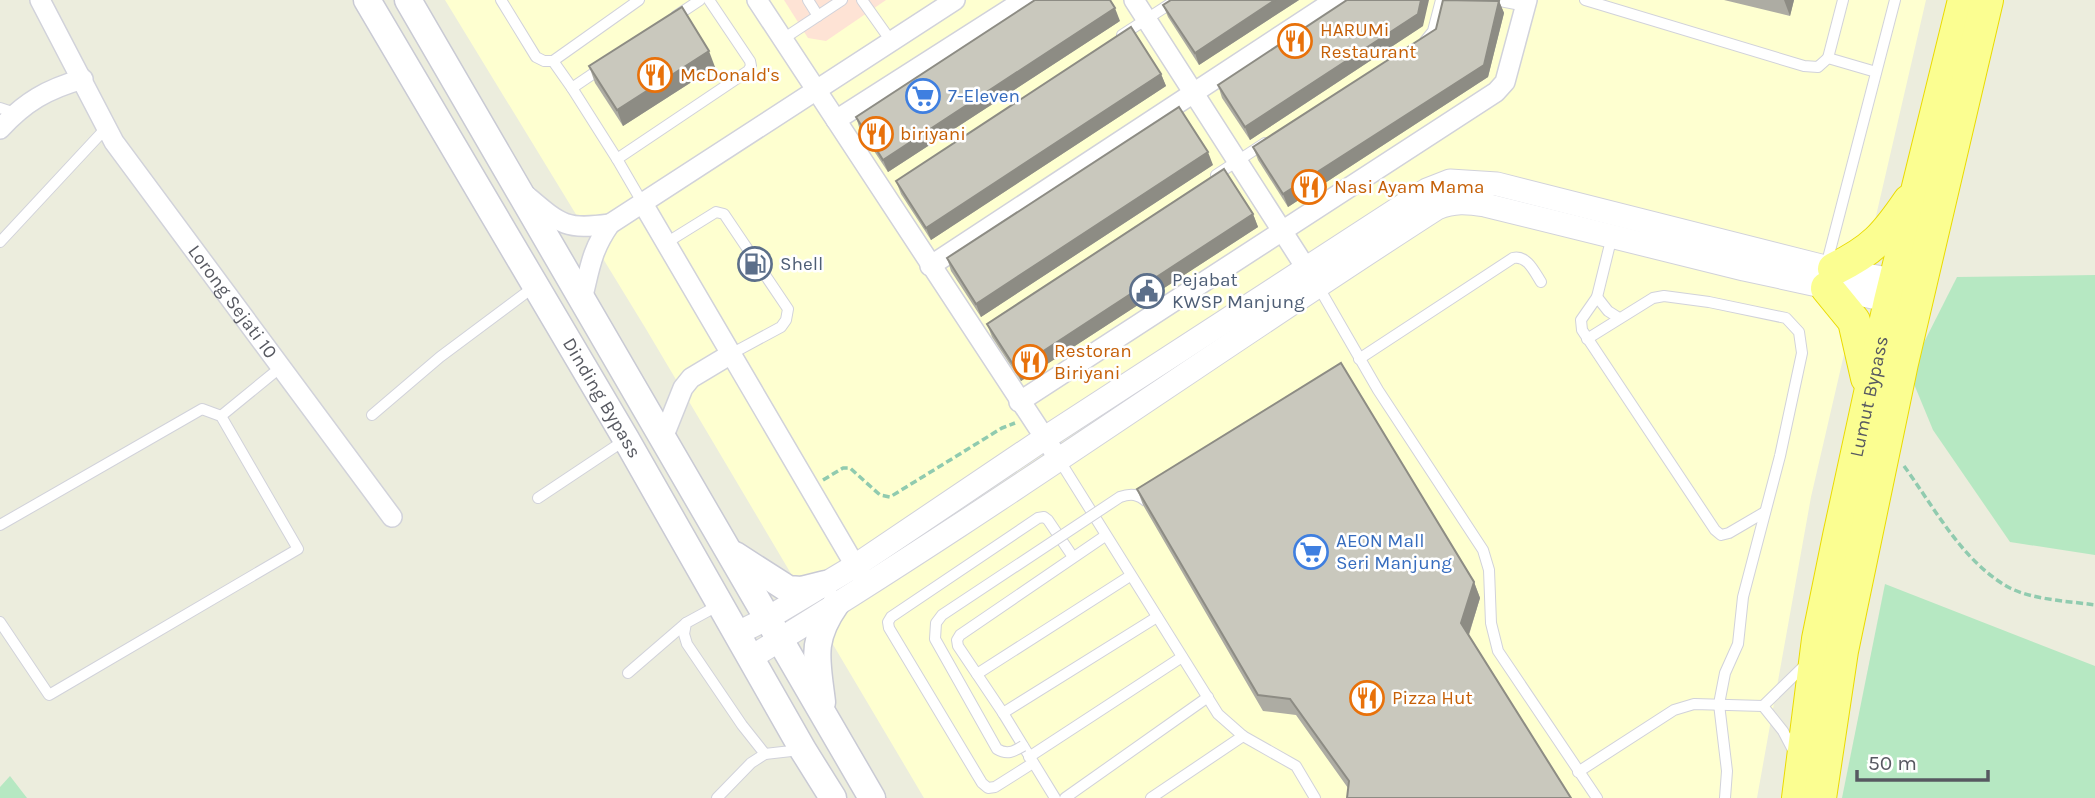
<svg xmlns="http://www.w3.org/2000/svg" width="2095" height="798" font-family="Karla,sans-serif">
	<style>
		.commercial { fill: #feffd0 }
		.medical { fill: #fee3d5 }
		.green { fill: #b6e8c2 }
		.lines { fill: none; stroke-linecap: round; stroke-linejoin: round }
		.service-casing { stroke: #d1d2da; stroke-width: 12 }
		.minor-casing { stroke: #d1d2da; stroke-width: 22 }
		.tertiary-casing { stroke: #d1d2da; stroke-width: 25 }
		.secondary-casing { stroke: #c9cad4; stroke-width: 29 }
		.trunk-casing { stroke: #eadb00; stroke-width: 34 }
		.path { stroke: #90cbaf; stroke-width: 3.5; stroke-dasharray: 7 3.5; stroke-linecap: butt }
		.service { stroke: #fff; stroke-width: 10 }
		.minor { stroke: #fff; stroke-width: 19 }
		.tertiary { stroke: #fff; stroke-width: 23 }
		.secondary { stroke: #fff; stroke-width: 26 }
		.trunk { stroke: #fbfe91; stroke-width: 32 }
		.service-bridge-casing { stroke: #d1d2da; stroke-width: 12; stroke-linecap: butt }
		.service-bridge { stroke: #fff; stroke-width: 10 }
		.wall { fill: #adaca3 }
		.shaded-wall { fill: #8d8c84 }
		.building { fill: #c9c8bd; stroke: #8d8c84; stroke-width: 2 }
		.labels { text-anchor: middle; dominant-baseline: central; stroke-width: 5; stroke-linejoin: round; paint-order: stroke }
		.food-label { font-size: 19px; fill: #c56008; stroke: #fff; text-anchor: start }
		.shop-label { font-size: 19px; fill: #366cbe; stroke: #fff; text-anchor: start }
		.service-label { font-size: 19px; fill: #4e5e75; stroke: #fff; text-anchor: start }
		.street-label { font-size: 19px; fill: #575961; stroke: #fff }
	</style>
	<rect width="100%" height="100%" fill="#eceddd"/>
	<polygon class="commercial" points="445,0 1926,0 1811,497 1757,798 924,798 646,329"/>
	<polygon class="medical" points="784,0 886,0 826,41 808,38"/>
	<g class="green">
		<polygon points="2095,275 2095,555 2010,542 1933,430 1909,372 1957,277"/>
		<polygon points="1885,584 2095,666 2095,798 1842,798"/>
		<polygon points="10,776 27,798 0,798 0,787"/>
	</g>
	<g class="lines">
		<g class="service-casing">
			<g id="service">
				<polyline points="501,0 536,57 544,61 553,61 639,0"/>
				<polyline points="808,0 818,16"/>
				<polyline points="862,0 891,41"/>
				<polyline points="1495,0 1526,6"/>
				<polyline points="1585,0 1804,66 1818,67 1828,58 1876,72"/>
				<polyline points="676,16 700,0"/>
				<polyline points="1122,35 1176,0"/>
				<polyline points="783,39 842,0"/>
				<polyline points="1425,41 1433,31 1441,0"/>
				<polyline points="1828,58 1843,0"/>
				<polyline points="553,61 572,88"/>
				<polyline points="600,69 572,88 617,159 748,71 751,66 750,61 709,0"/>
				<polyline points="0,108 15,113"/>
				<polyline points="617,159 642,202"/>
				<polyline points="1216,175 1265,143"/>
				<polyline points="0,242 107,127"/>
				<polyline points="666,243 716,212 724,214 788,309 786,320 781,327 731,354"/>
				<polyline points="1826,266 1895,0"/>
				<polyline points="1318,286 1378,390 1483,550 1489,570 1491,623 1498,651 1597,798"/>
				<polyline points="1597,297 1612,236"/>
				<polyline points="1619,318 1608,311 1597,297 1581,320 1582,330 1715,530 1721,535 1729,533 1765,512"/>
				<polyline points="1587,339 1653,298 1664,296 1709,302 1786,318 1799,332 1802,353 1780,456 1743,597 1738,644 1725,673 1719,704 1727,771 1725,798"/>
				<path d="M1359 359 1513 258C1527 255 1534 271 1541 282"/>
				<polyline points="372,415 440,357 535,286"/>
				<polyline points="221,416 281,367"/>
				<polyline points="1058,458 1218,714 1243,736 1296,766 1315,798"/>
				<polyline points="538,498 625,440"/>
				<polyline points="0,525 202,409 221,416 298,549 49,695 0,622"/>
				<polyline points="719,605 686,623 684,634 687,644 742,725 765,754"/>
				<polyline points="628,673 686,623"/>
				<polyline points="977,674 1130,576"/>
				<polyline points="1763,706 1783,731 1794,752"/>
				<polyline points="1003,713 1157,617"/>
				<polyline points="1029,757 1182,657"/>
				<polyline points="1033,763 995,787 988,788 982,783 889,628 888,622 891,617 1038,518 1044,517 1048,520 1073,557"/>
				<polyline points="1578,772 1674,710 1694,704 1763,706 1804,666"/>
				<polyline points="717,798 751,763 765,754 800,750"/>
				<polyline points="1055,798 1003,713 958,646 957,640 960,635 1105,536"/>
				<polyline points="1065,798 1208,697"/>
				<polyline points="1151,798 1243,736"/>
			</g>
		</g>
		<g class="minor-casing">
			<g id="minor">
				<path id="s1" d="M40 0 114 142 392 517"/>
				<polyline points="757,0 836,120"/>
				<polyline points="1024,0 836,120 1058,458"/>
				<polyline points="1134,0 1313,279"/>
				<path d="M0 129C25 102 47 89 83 79"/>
				<path d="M527 196C561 225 566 230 610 224"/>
				<polyline points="642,202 863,579"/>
				<polyline points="930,266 1335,0"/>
				<path d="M582 300C590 268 591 251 610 224L955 0"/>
				<polyline points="1019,402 1496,92 1505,82 1527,0"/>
				<polyline points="663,438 683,388 691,378 731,354"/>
			</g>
		</g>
		<g class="tertiary-casing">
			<g id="tertiary">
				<polyline points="736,634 768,618 855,566 1045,438 1427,190 1450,181 1497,184 1825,267 1908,283"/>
				<path d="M750 658C984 516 1207 356 1437 208 1454 201 1467 202 1485 205L1744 269 1905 304"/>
			</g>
		</g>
		<g class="secondary-casing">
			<g id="secondary">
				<path id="s2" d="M367 0 626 439 803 750 833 798"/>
				<polyline points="408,0 872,798"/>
				<polyline points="735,555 788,589 801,590 825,584"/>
				<path d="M822 702C817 660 810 641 836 604"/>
			</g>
		</g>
		<g class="trunk-casing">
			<g id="trunk">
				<path d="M1834 269C1873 250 1885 236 1909 201"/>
				<polyline points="1827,288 1854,321 1867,378"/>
				<path id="s3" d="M1798 798 1818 639 1839 536 1890 301 1964 0"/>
				<polyline points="1820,798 1842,651 1902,363 1987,0"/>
			</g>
		</g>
		<g class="path">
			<path d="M1904 466C1934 507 1963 563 2010 588 2034 600 2068 601 2095 605"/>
			<polyline points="823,480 843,468 850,468 880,495 890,497 1002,428 1015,423"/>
		</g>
		<use href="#service" class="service"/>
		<use href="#minor" class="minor"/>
		<use href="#tertiary" class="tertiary"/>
		<use href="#secondary" class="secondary"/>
		<use href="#trunk" class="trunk"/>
		<g class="service-bridge-casing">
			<path id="service-bridge" d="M1023 746C1013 752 1007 755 997 749L935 639 936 623 942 615 1120 497C1131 493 1138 494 1147 502"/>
		</g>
		<use href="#service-bridge" class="service-bridge"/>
	</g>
	<g class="wall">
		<polygon points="1171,0 1299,0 1199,65 1168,17 1163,5"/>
		<polygon points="1724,0 1794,0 1790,16"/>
		<polygon points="1499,1 1504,13 1488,77 1288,207 1258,160 1253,147"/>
		<polygon points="1120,21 888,172 860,130 856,117"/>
		<polygon points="1423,26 1250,140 1222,98 1218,85"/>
		<polygon points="589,66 715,67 623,126 595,83"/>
		<polygon points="1161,74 1166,86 931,240 901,194 896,181"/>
		<polygon points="1213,165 981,317 951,271 947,258"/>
		<polygon points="1253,214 1258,227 1021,381 992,337 987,324"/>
		<polygon points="1137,489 1474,582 1480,598 1469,635 1348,788 1296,715 1263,711 1143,505"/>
	</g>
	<g class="shaded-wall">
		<polygon points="1275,0 1299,0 1199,65 1195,53"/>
		<polygon points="1421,0 1429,0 1423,26 1250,140 1245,127"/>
		<polygon points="1784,0 1794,0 1790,16"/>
		<polygon points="1499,1 1504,13 1488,77 1288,207 1283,194"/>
		<polygon points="1115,8 1120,21 888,172 883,160"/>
		<polygon points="709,51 715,67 623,126 617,110"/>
		<polygon points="1161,74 1166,86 931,240 926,228"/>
		<polygon points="1208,152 1213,165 981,317 976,304"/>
		<polygon points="1253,214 1258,227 1021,381 1016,369"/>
		<polygon points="1474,582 1480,598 1467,640 1461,623"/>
	</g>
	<g class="building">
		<polygon points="1035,0 1110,0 1115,8 883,160 856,117"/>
		<polygon points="1171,0 1275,0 1195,53 1163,5"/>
		<polygon points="1347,0 1421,0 1418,14 1245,127 1218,85"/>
		<polygon points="1443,0 1499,1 1484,65 1283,194 1253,147 1436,29"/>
		<polygon points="682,7 709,51 617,110 589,66"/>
		<polygon points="1131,27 1161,74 926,228 896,181"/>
		<polygon points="1179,107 1208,152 976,304 947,258"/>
		<polygon points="1224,169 1253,214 1016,369 987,324"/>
		<polygon points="1341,363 1474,582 1461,623 1571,798 1347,798 1349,781 1290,699 1258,695 1137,489"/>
	</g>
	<defs>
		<g id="restaurant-ring" transform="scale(1.75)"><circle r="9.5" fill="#fff" stroke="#e8710a" stroke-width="1.5"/><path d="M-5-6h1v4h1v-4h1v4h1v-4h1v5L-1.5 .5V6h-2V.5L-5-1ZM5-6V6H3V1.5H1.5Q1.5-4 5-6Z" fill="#e8710a"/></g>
		<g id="supermarket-ring" transform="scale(1.75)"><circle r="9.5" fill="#fff" stroke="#3f7fe0" stroke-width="1.5"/><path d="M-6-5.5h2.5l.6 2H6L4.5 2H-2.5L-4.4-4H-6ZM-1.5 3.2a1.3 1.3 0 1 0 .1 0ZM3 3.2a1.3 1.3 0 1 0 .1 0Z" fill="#3f7fe0"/></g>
		<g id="fuel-ring" transform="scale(1.75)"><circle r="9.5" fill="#fff" stroke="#5c6f8a" stroke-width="1.5"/><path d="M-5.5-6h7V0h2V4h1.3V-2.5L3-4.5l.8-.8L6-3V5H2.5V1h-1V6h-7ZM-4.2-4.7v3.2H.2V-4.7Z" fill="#5c6f8a"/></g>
		<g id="civic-ring" transform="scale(1.75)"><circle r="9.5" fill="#fff" stroke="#5c6f8a" stroke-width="1.5"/><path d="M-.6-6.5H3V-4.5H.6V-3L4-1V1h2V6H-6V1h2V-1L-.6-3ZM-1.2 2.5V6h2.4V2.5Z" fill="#5c6f8a"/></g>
	</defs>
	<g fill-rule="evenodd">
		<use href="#restaurant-ring" x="1295" y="41"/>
		<use href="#restaurant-ring" x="655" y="75"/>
		<use href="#supermarket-ring" x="923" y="96"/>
		<use href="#restaurant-ring" x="876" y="134"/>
		<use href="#restaurant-ring" x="1309" y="187"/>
		<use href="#fuel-ring" x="755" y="264"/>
		<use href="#civic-ring" x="1147" y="291"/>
		<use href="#restaurant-ring" x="1030" y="362"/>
		<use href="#supermarket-ring" x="1311" y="552"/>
		<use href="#restaurant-ring" x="1367" y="698"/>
	</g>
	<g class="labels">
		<g class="food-label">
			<text x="1320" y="30">HARUMi<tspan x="1320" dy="22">Restaurant</tspan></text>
			<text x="680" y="75">McDonald's</text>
			<text x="900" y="134">biriyani</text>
			<text x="1334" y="187">Nasi Ayam Mama</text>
			<text x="1054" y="351">Restoran<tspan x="1054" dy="22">Biriyani</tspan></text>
			<text x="1392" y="698">Pizza Hut</text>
		</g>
		<g class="shop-label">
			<text x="948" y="96">7-Eleven</text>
			<text x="1336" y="541">AEON Mall<tspan x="1336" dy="22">Seri Manjung</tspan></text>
		</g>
		<g class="service-label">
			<text x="780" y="264">Shell</text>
			<text x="1172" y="280">Pejabat<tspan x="1172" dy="22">KWSP Manjung</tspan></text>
		</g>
		<g class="street-label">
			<text stroke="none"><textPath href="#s1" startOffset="359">Lorong Sejati 10</textPath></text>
			<text stroke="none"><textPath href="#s3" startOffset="408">Lumut Bypass</textPath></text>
			<text stroke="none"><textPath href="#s2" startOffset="462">Dinding Bypass</textPath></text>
		</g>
	</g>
	<path d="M1857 770v10h131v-10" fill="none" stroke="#575961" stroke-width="3.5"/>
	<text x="1868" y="770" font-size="21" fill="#575961" stroke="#ffffff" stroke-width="5" paint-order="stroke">50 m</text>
</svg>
